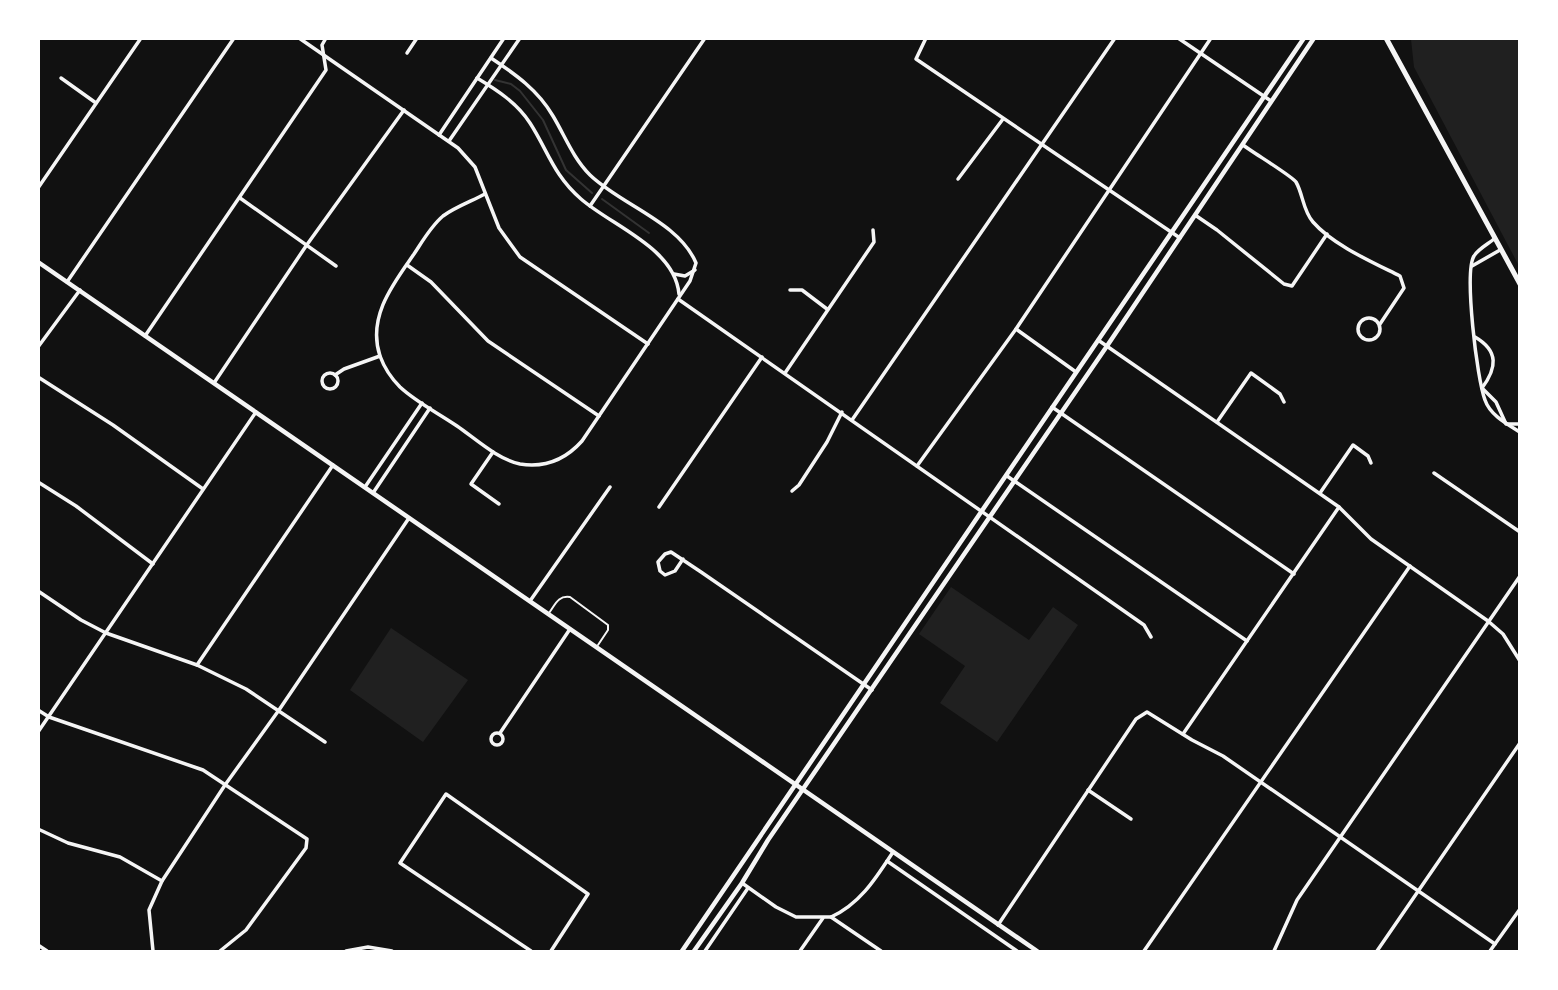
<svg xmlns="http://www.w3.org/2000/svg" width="1558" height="990" font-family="Jost,sans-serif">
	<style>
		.green { fill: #202020 }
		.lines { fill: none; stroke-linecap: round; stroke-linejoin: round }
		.stream { stroke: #333; stroke-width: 2 }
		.service { stroke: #f5f5f5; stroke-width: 2 }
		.minor { stroke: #f5f5f5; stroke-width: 3.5 }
		.secondary { stroke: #f5f5f5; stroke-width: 4.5 }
		.primary { stroke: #f5f5f5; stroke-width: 5 }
	</style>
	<rect width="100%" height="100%" fill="#111"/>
	<g class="green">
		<polygon points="1411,39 1519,39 1519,266 1414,67"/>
		<polygon points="951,587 1029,640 1053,607 1078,625 997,742 940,703 965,666 919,634"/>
		<polygon points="391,628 468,680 423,742 350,690"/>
	</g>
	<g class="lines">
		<g class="stream">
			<polyline points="495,80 511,84 520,91 543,120 566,170 592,193"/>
			<polyline points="602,199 649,233"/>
		</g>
		<path class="service" d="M549 613C555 605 558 595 570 597L608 625V630L598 645"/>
		<g class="minor">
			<polyline points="299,38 458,148 475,167 499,228 520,257 648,344"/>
			<polyline points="926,38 916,59 1180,238"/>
			<polyline points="1178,38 1271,101"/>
			<polyline points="407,53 417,38"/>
			<polyline points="61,78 96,103"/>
			<path d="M477 78C497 90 517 103 530 123 548 151 554 176 581 199 612 226 675 248 679 294"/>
			<polyline points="439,135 504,38"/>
			<polyline points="449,141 520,38"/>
			<path d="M1243 145C1252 152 1292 176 1296 182 1303 194 1303 211 1313 222 1333 245 1372 262 1400 276L1404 288 1380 324"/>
			<polyline points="958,179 1003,119"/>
			<polyline points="38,188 141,38"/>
			<path d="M485 194C472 201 455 207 443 216 431 226 422 242 414 254 393 284 367 317 380 356 384 367 391 378 400 387 416 402 438 413 457 426 476 439 497 459 520 464 545 468 566 459 582 441L690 281 696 263C679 222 621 205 590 175 573 158 565 136 553 116 538 90 515 74 491 58"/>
			<polyline points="240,198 336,266"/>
			<polyline points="590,206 705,38"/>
			<polyline points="1195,215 1217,230 1284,284 1292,286 1327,234"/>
			<path d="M1494 239C1488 244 1478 249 1474 256 1464 272 1477 380 1485 400 1490 415 1507 424 1520 432"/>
			<polyline points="407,265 431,282 488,341 599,416"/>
			<polyline points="1472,266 1500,250"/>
			<polyline points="674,274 685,276 695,270"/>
			<polyline points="67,282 234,38"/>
			<polyline points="790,290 802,290 827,309"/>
			<polyline points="678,299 1144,625 1151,637"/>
			<circle cx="1369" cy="329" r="11"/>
			<polyline points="1016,329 1076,372"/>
			<polyline points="145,336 326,70 322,45 326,38"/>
			<path d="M1475 337C1499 351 1497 368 1482 388L1496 402 1506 424H1520"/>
			<polyline points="1098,340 1339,507 1371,539 1488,621 1503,634 1520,661"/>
			<polyline points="38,347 80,290"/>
			<circle cx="330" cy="381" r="8"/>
			<polyline points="785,373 874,242 873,230"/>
			<polyline points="335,375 344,369 380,356"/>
			<polyline points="38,377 113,425 203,489"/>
			<polyline points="214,383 306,246 404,110"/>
			<polyline points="1052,407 1294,574"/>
			<polyline points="852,420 1115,38"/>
			<polyline points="1217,422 1251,373 1280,394 1284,402"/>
			<polyline points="493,452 471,484 499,504"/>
			<polyline points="917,466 1016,329 1211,38"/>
			<polyline points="1434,473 1520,532"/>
			<polyline points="1007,476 1247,641"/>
			<polyline points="38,482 76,506 153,564"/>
			<polyline points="365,487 422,403"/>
			<polyline points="792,491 799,485 827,442 842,412"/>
			<polyline points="373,493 430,408"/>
			<polyline points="1320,493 1353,445 1368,456 1371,463"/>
			<polyline points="659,507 762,357"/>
			<polyline points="683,559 675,571 665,575 660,571 658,562 665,554 671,552 701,572 872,690"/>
			<polyline points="38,591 81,620 106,633 197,665 246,689 325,742"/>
			<polyline points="530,601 610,487"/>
			<polyline points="197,665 333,465"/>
			<polyline points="38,710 49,717 203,770 307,839 306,848 246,930 220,951"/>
			<polyline points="38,732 256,412"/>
			<circle cx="497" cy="739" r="6"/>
			<polyline points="500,733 570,629"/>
			<polyline points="1183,734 1339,507"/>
			<polyline points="1088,790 1131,819"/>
			<polyline points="38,829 68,843 120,857 162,881"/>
			<polyline points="887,861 1017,951"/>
			<polyline points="742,883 776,907 796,917 831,917 881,951"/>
			<path d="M831 917C860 904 876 878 893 852"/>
			<polyline points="998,925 1136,719 1147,712 1192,740 1223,756 1495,944"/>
			<polyline points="38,945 47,951"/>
			<polyline points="153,951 149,910 162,881 225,785 279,710 409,518"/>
			<polyline points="346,951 368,947 392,951"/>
			<polyline points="531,951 400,863 446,794 588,894 551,951"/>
			<polyline points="705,951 748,888"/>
			<polyline points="800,951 823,918"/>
			<polyline points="1144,951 1410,566"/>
			<polyline points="1274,951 1297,900 1520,576"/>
			<polyline points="1377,951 1520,743"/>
			<polyline points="1490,951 1520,909"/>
		</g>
		<g class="secondary">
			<polyline points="38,262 1037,951"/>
			<polyline points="682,951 1304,38"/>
			<polyline points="694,951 742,883 768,840 1107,346 1314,38"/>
		</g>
		<polyline class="primary" points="1386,38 1520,284"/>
	</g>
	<rect width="1558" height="990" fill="none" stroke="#ffffff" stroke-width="80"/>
</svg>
